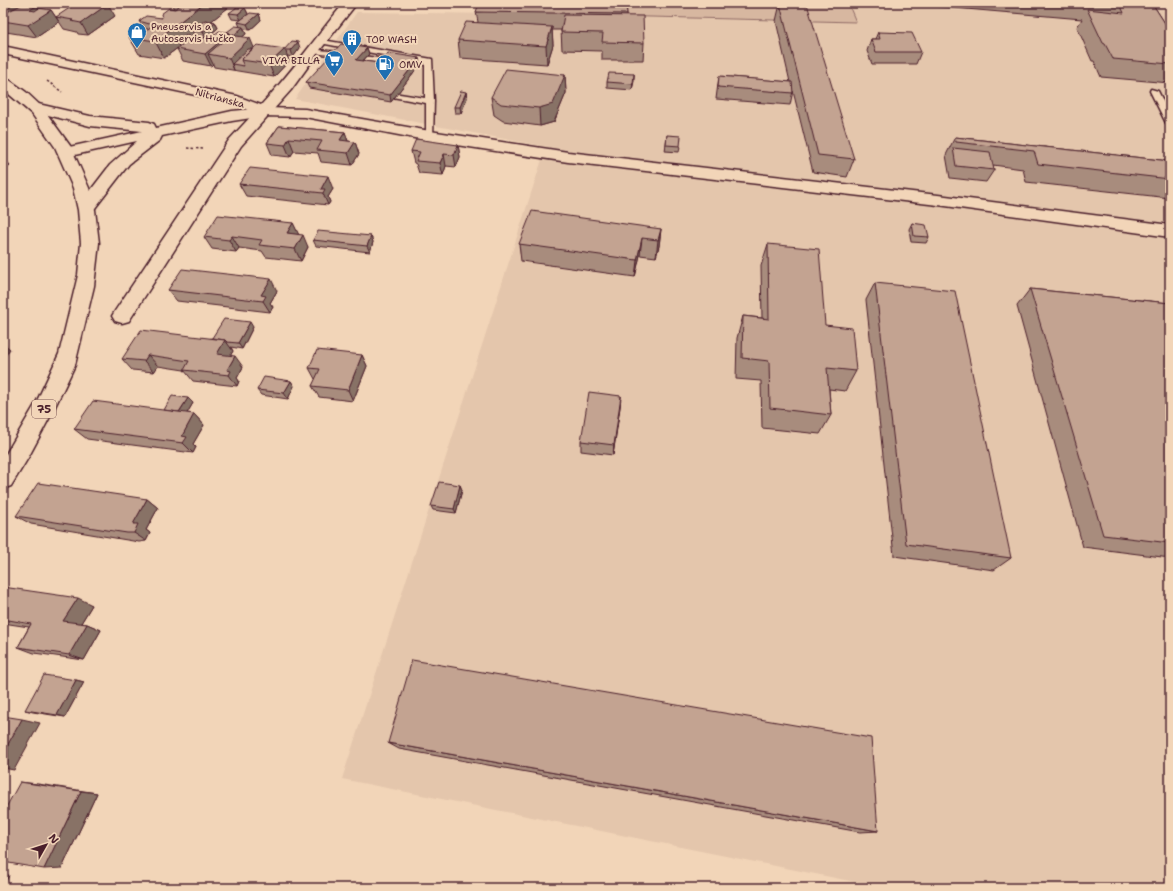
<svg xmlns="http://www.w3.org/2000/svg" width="1173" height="891" font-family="'Shantell Sans',sans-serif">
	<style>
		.built { fill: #e4c6ac }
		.green { fill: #d7b7a0; stroke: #906b66 }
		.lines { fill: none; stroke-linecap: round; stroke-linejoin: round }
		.service-casing { stroke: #4a1f2b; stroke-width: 3 }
		.minor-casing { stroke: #4a1f2b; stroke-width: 3 }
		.tertiary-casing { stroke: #4a1f2b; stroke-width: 3 }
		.primary-casing { stroke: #4a1f2b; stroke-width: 3 }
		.path { stroke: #4a1f2b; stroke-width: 1.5; stroke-dasharray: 2.5 2; stroke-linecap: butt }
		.service { fill: #f2d5b8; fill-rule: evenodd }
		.minor { fill: #f2d5b8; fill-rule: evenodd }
		.tertiary { fill: #f2d5b8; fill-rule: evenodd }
		.primary { fill: #f2d5b8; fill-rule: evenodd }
		.wall { fill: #a88c7d; stroke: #4a1f2b }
		.shaded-wall { fill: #887266; stroke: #4a1f2b }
		.building { fill: #c3a391; stroke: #4a1f2b }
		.labels { text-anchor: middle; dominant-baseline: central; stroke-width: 4; stroke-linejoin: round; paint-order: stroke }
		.far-poi-label { font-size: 10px; fill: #4a1f2b; stroke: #f2d5b8; text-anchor: start }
		.far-street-label { font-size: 10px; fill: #4a1f2b; stroke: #f2d5b8 }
		.shield { fill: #f2d5b8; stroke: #7c5655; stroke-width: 1 }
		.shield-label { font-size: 11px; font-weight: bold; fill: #4a1f2b }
	</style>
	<rect width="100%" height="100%" fill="#f2d5b8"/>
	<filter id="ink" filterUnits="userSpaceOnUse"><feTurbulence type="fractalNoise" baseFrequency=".025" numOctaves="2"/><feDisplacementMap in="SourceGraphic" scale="8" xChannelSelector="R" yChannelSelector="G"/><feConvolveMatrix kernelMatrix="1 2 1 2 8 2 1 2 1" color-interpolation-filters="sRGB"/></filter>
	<g filter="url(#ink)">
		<polygon class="built" points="848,3 1142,3 1170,5 1170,888 885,888 342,779 546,147 295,99 357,12 569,15 855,22"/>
		<polygon class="green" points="571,3 848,3 856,22 569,15"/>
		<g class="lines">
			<g class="service-casing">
				<g id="service">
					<polygon points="317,39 432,59 434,101 433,138 430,139 426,136 426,103 381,95 377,93 381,91 425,98 425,63 320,43 316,41"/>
					<polygon points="309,49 339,52 343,54 339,56 312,53 308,51"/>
					<path d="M362 56 378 58 382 60C377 64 366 62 361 58Z"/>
					<polygon points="1151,89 1158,91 1170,115 1170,125 1166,123 1150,91"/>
				</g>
			</g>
			<g class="minor-casing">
				<path id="minor" d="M344 3H357L317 54 291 90 241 146 129 321 122 323 115 321 112 316 115 311 229 140 254 113 233 103 3 54V46L237 96 261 105C291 73 316 37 344 3Z"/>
			</g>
			<g class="tertiary-casing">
				<polygon id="tertiary" points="34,103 90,116 149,122 154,124 156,128 232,111 264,108 305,109 430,131 568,152 938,195 1170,225 1170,237 938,205 568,162 430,141 305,117 264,116 232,121 162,136 160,140 129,164 92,212 86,214 80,212 78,208 80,204 110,165 137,141 66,157 60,155 58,152 60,149 142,131 90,126 29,110 27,107 29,104"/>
			</g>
			<g class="primary-casing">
				<polygon id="primary" points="3,78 8,79 26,92 42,107 71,147 89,188 95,210 99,243 94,286 75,365 51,415 28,458 11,486 3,489 3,459 36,403 59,354 78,275 81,243 78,210 73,188 55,147 32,114 3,89"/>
			</g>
			<g class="path">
				<polyline points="47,81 62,92"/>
				<polyline points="187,148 204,149"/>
			</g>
			<use href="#service" class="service"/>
			<use href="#minor" class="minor"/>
			<use href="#tertiary" class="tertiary"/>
			<use href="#primary" class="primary"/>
		</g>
		<g class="wall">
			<polygon points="3,3 46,3 38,9 51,10 59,22 37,37 6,32 3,28"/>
			<polygon points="132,3 157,3 157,4 152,8 133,5"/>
			<polygon points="171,3 234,3 211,21 215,22 218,28 206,38 195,36 194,35 192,36 210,39 215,34 227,32 240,27 238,22 259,14 261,20 250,30 244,29 246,34 242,37 254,48 284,49 300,48 293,57 287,56 289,61 274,77 214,67 213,64 211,66 183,61 177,49 179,47 164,58 139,54 129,37 143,28 139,21 162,18 174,9"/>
			<polygon points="626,3 627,16 644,43 643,60 602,60 602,51 562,50 561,30 552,30 553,45 547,64 460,58 458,40 478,22 476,12"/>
			<polygon points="896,3 1152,3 1170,31 1170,83 1101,77 1094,61 1092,61 1077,27 1082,19"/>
			<polygon points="780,4 854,159 847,177 813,172 793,91 790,105 716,99 719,76 790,82 776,21"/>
			<polygon points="245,8 248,14 241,20 232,19 229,13"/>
			<polygon points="115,16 88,35 78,34 77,32 64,29 56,17"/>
			<polygon points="878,32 921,52 916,64 872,64 867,51 871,39 875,39"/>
			<polygon points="367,48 369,54 363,61 379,63 420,64 391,102 309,88 306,82"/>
			<polygon points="634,74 632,90 607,88 607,82"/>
			<polygon points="565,75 566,93 554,122 540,126 503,121 494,115 491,97"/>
			<polygon points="466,92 467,98 461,113 455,113 454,107"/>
			<polygon points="279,126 345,132 348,141 355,142 359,154 352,165 321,162 318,153 294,151 290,157 272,155 267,143"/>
			<polygon points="667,135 680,146 679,152 665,151"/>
			<polygon points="955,137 1170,161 1170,198 1026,182 1023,169 993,165 994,170 986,182 950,178 946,155"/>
			<polygon points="458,145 460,157 456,167 446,166 443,175 419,173 416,164 414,163 411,151"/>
			<polygon points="239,184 333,189 328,197 330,202 328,205 246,196"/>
			<polygon points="293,223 298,234 308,247 301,261 266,257 262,251 239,248 236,252 212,249 204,237"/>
			<polygon points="912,223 929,237 926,243 911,242 909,229"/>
			<polygon points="661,229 659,246 656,257 640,255 635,277 521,261 519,244"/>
			<polygon points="371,236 373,242 370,252 316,246 313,240"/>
			<polygon points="768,244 856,371 845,391 829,389 831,415 820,434 762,428 761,381 736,379 737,338 743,316 762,318 761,266"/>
			<polygon points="875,283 1011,558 994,570 894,556 866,300"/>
			<polygon points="1030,289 1170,303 1170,558 1083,547 1017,306"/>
			<polygon points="168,290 277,291 270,303 273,307 270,312 177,301"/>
			<polygon points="253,327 242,349 231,347 233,351 230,356 243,367 237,378 239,381 237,386 193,381 184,370 158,366 154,372 132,370 122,359 212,338"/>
			<polygon points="362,355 367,366 353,401 319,397 312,386 316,379 315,379 309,368"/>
			<polygon points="291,381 294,386 288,399 261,395 257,390"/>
			<polygon points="621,396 620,407 613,455 581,451 581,441"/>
			<polygon points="193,403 187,413 194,414 204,425 193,444 196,447 193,453 87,439 74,429 164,410"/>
			<polygon points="460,485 462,490 456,513 433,510 431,506"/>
			<polygon points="147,499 158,508 146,530 150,533 146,541 139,542 31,524 16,516"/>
			<polygon points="3,587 92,605 81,623 87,624 101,630 84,660 34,653 18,647 29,627 3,623"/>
			<polygon points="76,680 84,682 65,717 33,712 25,710"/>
			<polygon points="388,743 878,831 860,832 399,749"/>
			<polygon points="20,782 38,784 97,793 62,868"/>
		</g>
		<g class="shaded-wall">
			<polygon points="3,3 31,3 8,14 5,13 8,18 3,21"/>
			<polygon points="33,3 46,3 38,8 43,15 51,10 59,22 37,37 28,25 23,9"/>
			<polygon points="149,3 157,3 157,4 152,8"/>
			<polygon points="204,3 234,3 199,31 192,30 194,35 183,44 177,42 179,47 164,58 155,41"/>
			<polygon points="108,4 115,16 88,35 81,23"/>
			<polygon points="245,8 248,14 241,20 238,14"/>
			<polygon points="259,14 261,20 250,30 247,24"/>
			<polygon points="215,22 218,28 206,38 203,32"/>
			<polygon points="243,27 246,34 235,43 232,37"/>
			<polygon points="552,27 553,45 547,64 546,46"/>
			<polygon points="230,33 235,45 208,54 213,64 211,66 205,54"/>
			<polygon points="250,38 255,50 241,60 232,64 234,70 229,58"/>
			<polygon points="298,42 300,48 293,57 291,50"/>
			<polygon points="367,48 369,54 358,66 356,60"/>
			<polygon points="285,49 289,61 274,77 269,64"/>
			<polygon points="419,58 420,64 391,102 390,95"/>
			<polygon points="634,74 634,81 632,90 633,84"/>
			<polygon points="565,75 566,93 554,122 540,126 539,108"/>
			<polygon points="466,92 467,98 461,113 460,107"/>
			<polygon points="345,132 349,145 340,140"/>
			<polygon points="289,138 294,151 290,157 285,145"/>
			<polygon points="355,142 359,154 352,165 348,153"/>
			<polygon points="458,145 460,157 456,167 454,155"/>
			<polygon points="444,154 446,166 443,175 440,163"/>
			<polygon points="3,157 10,165 3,171"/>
			<polygon points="328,176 333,189 328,197 330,202 328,205 321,189"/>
			<polygon points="293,223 299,235 287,233"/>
			<polygon points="661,229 659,246 656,257 658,240"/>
			<polygon points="303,235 308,247 301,261 295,249"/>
			<polygon points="232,236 239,248 236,252 229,240"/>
			<polygon points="371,236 373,242 370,252 367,246"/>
			<polygon points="642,238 640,255 635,277 637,260"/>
			<polygon points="271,279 277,291 270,303 273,307 270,312 263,301 261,295"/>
			<polygon points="250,322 253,327 242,349 238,343"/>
			<polygon points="225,340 233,351 225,365 217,354"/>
			<polygon points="3,343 10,349 3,359"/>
			<polygon points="148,355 158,366 154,372 144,361"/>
			<polygon points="362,355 367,366 353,401 348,390"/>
			<polygon points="235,356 243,367 237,378 239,381 237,386 229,375 227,370"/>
			<polygon points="291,381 294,386 288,399 284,393"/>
			<polygon points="621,396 620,407 613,455 614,445"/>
			<polygon points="188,398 193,403 183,420 178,414"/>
			<polygon points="194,414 204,425 193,444 196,447 193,453 183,443 182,436"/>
			<polygon points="460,485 462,490 456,513 454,509"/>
			<polygon points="147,499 158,508 146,530 150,533 146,541 134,533 133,524"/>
			<polygon points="78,598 92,605 78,628 63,621"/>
			<polygon points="87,624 101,630 84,660 69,655"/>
			<polygon points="76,680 84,682 65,717 57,715"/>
			<polygon points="22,719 40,723 14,770 3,768 3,753"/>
			<polygon points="81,791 97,793 62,868 44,869"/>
			<polygon points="3,875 9,875 3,888"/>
		</g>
		<g class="building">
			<polygon points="25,3 33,3 30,5 24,4"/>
			<polygon points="77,3 102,3 108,4 81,23 71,21 73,20 56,17"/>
			<polygon points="183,3 204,3 155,41 129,37 141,28 148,29 153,25 139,21 146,16 162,18 161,14 169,8 175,9"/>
			<polygon points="479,3 626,3 627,14 476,12"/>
			<polygon points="1111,3 1152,3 1170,31 1170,64 1113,59 1105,44 1103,43 1087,9 1124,13 1120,4"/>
			<polygon points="23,4 36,6 30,10 35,11 39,8 51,10 28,25 3,21 3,17 8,14 5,13"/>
			<polygon points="780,4 807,4 854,159 818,155"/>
			<polygon points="237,7 245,8 238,14 229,13"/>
			<polygon points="250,13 259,14 247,24 238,22"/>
			<polygon points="564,15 643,16 644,43 602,42 603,33 561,32"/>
			<polygon points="205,20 215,22 203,32 192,30"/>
			<polygon points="466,22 552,27 546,46 458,40"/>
			<polygon points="235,26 243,27 234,35 231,35 230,33 227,32"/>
			<polygon points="219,31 230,33 205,54 177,49 183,44 177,42 186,35 210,39 213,34 215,34"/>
			<polygon points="878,32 912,33 921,52 876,52 871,39 880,39"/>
			<polygon points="230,35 250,38 229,58 208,54"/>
			<polygon points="292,41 298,42 291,50 284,50"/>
			<polygon points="341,44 367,48 356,60 379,63 388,53 419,58 390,95 306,82"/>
			<polygon points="257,45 285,49 269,64 241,60"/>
			<polygon points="248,49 252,49 241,60 244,66 232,64"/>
			<polygon points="506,69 565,75 553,104 539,108 501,104 491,97"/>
			<polygon points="609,73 634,74 633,84 607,82"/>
			<polygon points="719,76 792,82 793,93 718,87"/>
			<polygon points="461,91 466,92 460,107 454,107"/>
			<polygon points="279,126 345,132 340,140 355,142 348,153 317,150 322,141 289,138 285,145 267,143"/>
			<polygon points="667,135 681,136 680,146 666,145"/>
			<polygon points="955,137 1170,161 1170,179 1038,164 1034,151 956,142"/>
			<polygon points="416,139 458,145 454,155 444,154 440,163 416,161 420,152 411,151"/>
			<polygon points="953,148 990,152 994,170 956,166"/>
			<polygon points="250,168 328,176 321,189 325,189 323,193 239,184"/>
			<polygon points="532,211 661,229 658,240 642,238 637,260 519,244"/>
			<polygon points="218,215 293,223 287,233 303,235 295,249 259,245 262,240 232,236 229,240 204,237"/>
			<polygon points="912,223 926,225 929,237 914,236"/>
			<polygon points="318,231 371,236 367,246 313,240"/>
			<polygon points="768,244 819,249 825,325 852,328 856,371 827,368 831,415 770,408 769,361 742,358 743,316 769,319"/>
			<polygon points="182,269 271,279 261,295 266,296 263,301 168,290"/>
			<polygon points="875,283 955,291 1011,558 906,544"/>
			<polygon points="1030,289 1170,303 1170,543 1103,535"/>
			<polygon points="224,319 250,322 238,343 227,342 225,340 212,338"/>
			<polygon points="141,330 225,340 217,354 235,356 227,370 231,371 229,375 184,370 189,361 148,355 144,361 122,359"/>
			<polygon points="317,350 362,355 348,390 312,386 320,369 309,368"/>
			<polygon points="264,377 291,381 284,393 257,390"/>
			<polygon points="589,392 621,396 614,445 581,441"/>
			<polygon points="172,396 188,398 179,412 164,410"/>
			<polygon points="93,401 194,414 182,436 187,437 183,443 74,429"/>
			<polygon points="439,482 460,485 454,509 431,506"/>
			<polygon points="38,483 147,499 133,524 138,524 134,533 127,533 16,516"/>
			<polygon points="3,587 78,598 63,621 87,624 69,655 18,647 31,624 3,619"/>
			<polygon points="412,660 871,738 878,831 388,743"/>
			<polygon points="44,675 76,680 57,715 25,710"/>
			<polygon points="3,716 22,719 3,753"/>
			<polygon points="20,782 81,791 44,869 3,862 3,813"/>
		</g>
	</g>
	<defs>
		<g id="shop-pin" transform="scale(1)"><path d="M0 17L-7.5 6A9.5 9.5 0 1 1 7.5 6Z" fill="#1f6fb2" stroke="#f2d5b8"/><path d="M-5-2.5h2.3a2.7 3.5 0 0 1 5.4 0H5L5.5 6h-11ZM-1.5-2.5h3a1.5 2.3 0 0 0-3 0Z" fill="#fff"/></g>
		<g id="building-pin" transform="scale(1)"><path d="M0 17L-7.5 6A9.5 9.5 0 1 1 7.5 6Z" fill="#1f6fb2" stroke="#f2d5b8"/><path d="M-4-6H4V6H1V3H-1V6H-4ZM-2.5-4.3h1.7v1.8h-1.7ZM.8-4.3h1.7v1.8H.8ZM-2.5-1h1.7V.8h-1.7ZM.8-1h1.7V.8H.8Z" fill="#fff"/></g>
		<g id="supermarket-pin" transform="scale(1)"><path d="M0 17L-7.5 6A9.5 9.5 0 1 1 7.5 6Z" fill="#1f6fb2" stroke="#f2d5b8"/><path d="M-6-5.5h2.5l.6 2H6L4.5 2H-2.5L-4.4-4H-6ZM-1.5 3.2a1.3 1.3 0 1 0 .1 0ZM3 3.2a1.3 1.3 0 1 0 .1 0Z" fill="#fff"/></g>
		<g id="fuel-pin" transform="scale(1)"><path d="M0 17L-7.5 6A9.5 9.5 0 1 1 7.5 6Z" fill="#1f6fb2" stroke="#f2d5b8"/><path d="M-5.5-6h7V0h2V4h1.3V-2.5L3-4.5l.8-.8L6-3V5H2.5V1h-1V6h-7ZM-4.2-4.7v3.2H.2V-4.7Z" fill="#fff"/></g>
	</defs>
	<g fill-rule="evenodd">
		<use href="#shop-pin" x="137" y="32"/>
		<use href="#building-pin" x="352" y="39"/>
		<use href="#supermarket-pin" x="334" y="60"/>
		<use href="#fuel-pin" x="385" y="64"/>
	</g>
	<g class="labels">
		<g class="far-poi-label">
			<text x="151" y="26">Pneuservis a<tspan x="151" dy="12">Autoservis Hučko</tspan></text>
			<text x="366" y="39">TOP WASH</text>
			<text x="320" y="60" text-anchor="end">VIVA BILLA</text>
			<text x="399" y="64">OMV</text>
		</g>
		<g class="far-street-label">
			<text transform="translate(220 98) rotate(15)">Nitrianska</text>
		</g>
		<rect class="shield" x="32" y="400" width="24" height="18" rx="3"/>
		<g class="shield-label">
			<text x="44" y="409">75</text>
		</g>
	</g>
	<rect width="1173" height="891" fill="none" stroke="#f2d5b8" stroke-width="16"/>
	<rect x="8" y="8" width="1157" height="875" fill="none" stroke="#4a1f2b" stroke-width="1.5" filter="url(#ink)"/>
	<g transform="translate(46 845) rotate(51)" stroke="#f2d5b8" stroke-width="3" paint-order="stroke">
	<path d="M0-3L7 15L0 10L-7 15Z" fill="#4a1f2b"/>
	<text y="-6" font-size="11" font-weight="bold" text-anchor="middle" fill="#4a1f2b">N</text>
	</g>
</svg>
